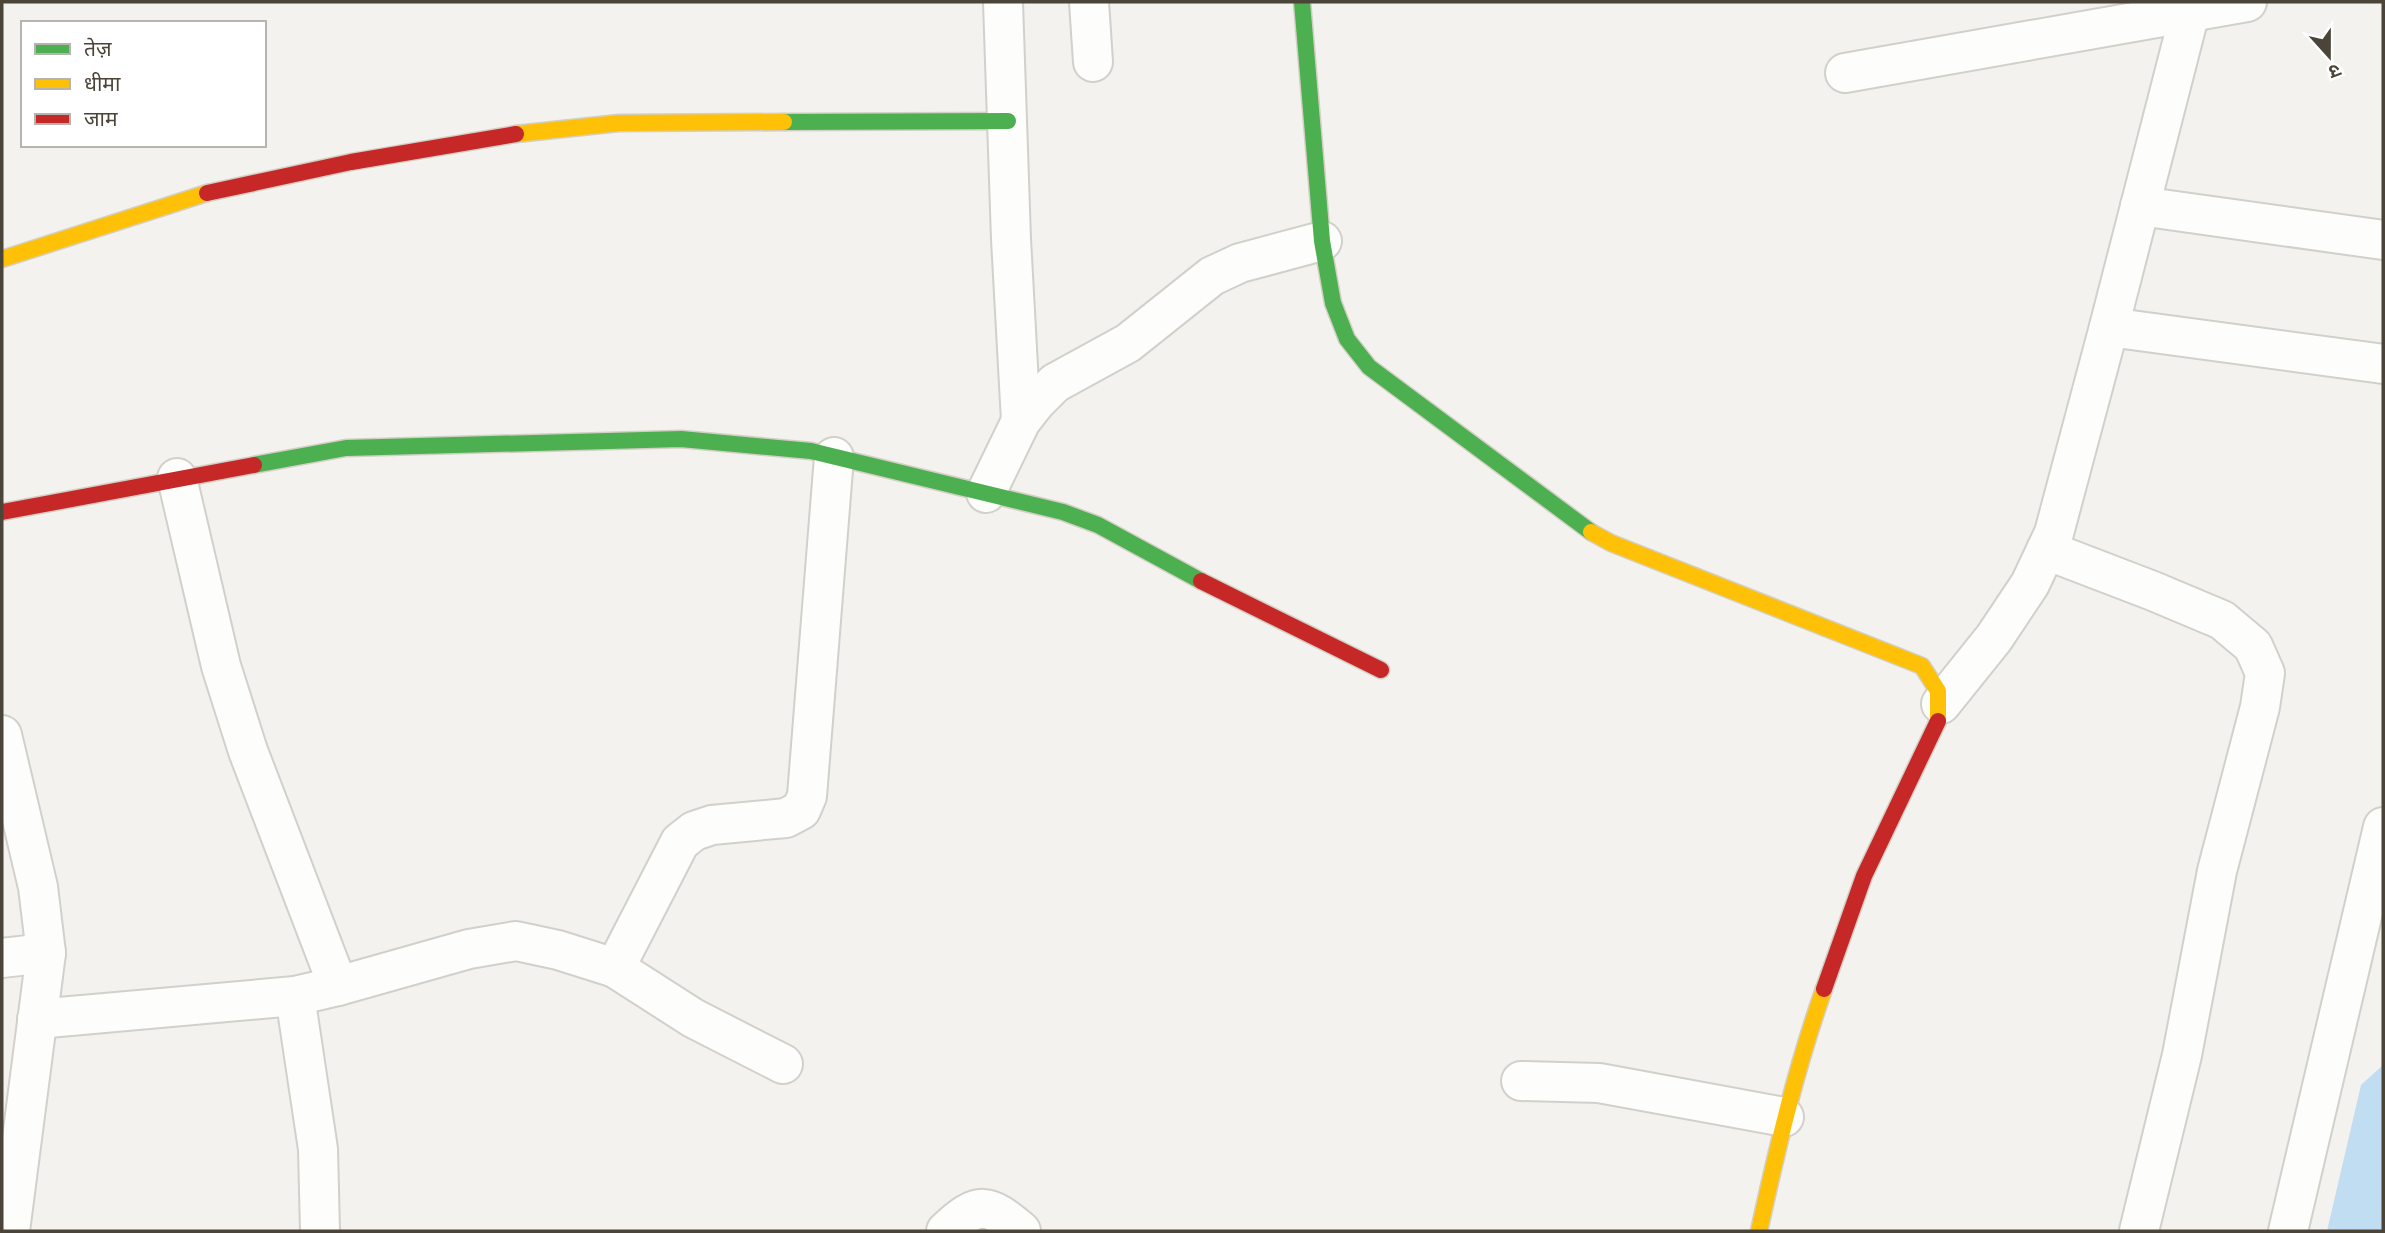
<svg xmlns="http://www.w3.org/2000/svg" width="2385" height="1233" font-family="'DejaVu Sans','Noto Sans Devanagari',sans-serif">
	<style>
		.water { fill: #c0ddf1 }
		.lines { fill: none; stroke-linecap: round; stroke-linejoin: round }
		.street-casing { stroke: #d2d0cb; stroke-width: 42 }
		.fast-casing { stroke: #d3cfc5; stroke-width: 19 }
		.slow-casing { stroke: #d3cfc5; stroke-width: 19 }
		.jam-casing { stroke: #d3cfc5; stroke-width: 19 }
		.street { stroke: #fdfdfc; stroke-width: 38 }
		.fast { stroke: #4caf50; stroke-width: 16 }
		.slow { stroke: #ffc107; stroke-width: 16 }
		.jam { stroke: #c62828; stroke-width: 16 }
	</style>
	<rect width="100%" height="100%" fill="#f4f2ee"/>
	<polygon class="water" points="2383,1065 2383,1231 2327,1231 2361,1085"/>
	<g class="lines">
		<g class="street-casing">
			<g id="street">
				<polyline points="1003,2 1011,239 1021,421"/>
				<polyline points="1089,2 1093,62"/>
				<polyline points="1845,73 2247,2"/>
				<polyline points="2140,206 2383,240"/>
				<polyline points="2109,327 2383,364"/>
				<polyline points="177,478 221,666 248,751 338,986"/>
				<polyline points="986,493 1021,421 1036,402 1055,383 1128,343 1212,276 1240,263 1322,241"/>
				<polyline points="2046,550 2153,591 2222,620 2253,646 2265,673 2260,707 2217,871 2182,1055 2139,1231"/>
				<polyline points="1941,704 1994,638 2030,584 2054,533 2109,327 2190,12"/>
				<polyline points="2,735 38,887 46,953 10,1231"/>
				<polyline points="2,958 46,953"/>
				<polyline points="615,968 680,842 694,831 712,825 786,818 801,810 807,796 834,457"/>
				<polyline points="295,996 318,1149 320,1231"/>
				<polyline points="37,1019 295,996 338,986 469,949 516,941 558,950 615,968 693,1018 783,1064"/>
				<polyline points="1521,1081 1599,1083 1784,1117"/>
				<path d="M946 1231C979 1200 988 1203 1021 1231"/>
				<polyline points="2288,1231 2383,827"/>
			</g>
		</g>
		<g class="fast-casing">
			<g id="fast">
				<polyline points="1302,2 1322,241 1333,303 1347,339 1369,367 1591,532"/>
				<polyline points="784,122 1008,121"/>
				<polyline points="254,465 346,448 681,439 811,451 1063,512 1098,525 1201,581"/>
			</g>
		</g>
		<g class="slow-casing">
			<g id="slow">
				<polyline points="516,134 619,123 784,122"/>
				<polyline points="2,259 207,193"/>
				<polyline points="1591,532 1611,543 1922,666 1938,691 1938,721"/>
				<path d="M1759 1231C1777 1149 1796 1068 1824 989"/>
			</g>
		</g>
		<g class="jam-casing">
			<g id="jam">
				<polyline points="207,193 351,162 516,134"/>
				<polyline points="2,512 254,465"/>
				<polyline points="1201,581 1381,670"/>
				<polyline points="1824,989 1864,876 1938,721"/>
			</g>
		</g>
		<use href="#street" class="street"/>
		<use href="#fast" class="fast"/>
		<use href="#slow" class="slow"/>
		<use href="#jam" class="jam"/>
	</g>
	<rect width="2385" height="1233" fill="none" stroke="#4b4439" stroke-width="7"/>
	<rect x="21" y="21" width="245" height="126" fill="#ffffff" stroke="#b7b4b0" stroke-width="2"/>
	<rect x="35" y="44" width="35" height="10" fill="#4caf50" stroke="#b7b4b0" stroke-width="2"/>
	<text x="84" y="56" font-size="21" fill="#4b4439">तेज़</text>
	<rect x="35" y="79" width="35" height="10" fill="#ffc107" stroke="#b7b4b0" stroke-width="2"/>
	<text x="84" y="91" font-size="21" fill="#4b4439">धीमा</text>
	<rect x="35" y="114" width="35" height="10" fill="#c62828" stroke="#b7b4b0" stroke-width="2"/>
	<text x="84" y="126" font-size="21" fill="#4b4439">जाम</text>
	<g transform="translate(2329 56) rotate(159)" stroke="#ffffff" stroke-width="5" paint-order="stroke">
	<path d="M0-5L12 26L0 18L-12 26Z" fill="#4b4439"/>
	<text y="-10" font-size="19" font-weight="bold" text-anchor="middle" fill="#4b4439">उ</text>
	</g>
</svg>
